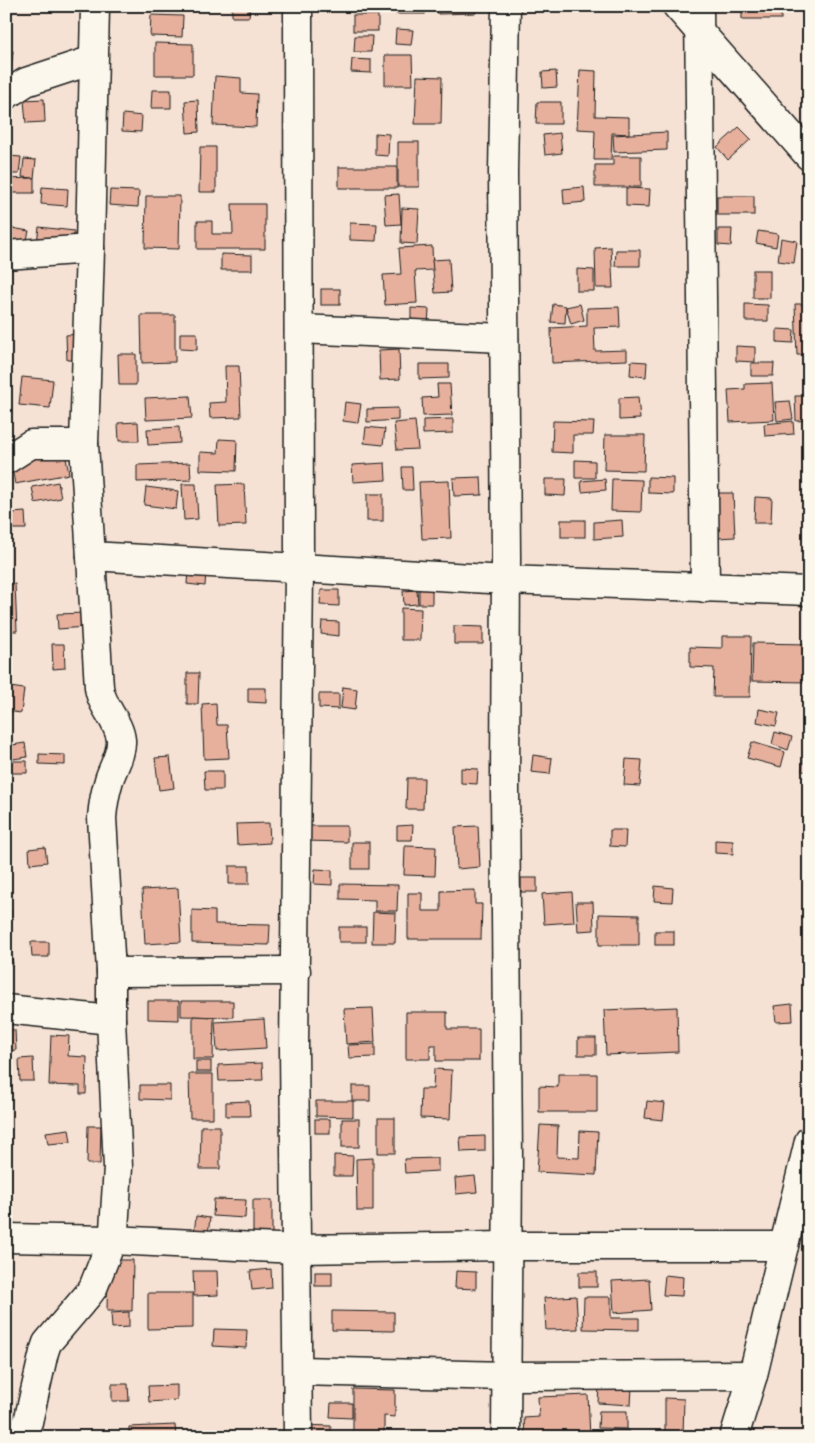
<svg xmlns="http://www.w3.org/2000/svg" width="815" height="1443" font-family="Caveat,sans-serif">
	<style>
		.building { fill: #e6b09c; stroke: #1c1c1c }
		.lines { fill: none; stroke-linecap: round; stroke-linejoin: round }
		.minor-casing { stroke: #1c1c1c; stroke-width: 31 }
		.minor { stroke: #fbf7ec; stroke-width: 28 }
	</style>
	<rect width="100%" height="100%" fill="#f5e2d4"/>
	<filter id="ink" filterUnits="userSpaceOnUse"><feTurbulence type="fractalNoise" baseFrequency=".02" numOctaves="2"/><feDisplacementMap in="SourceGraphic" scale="10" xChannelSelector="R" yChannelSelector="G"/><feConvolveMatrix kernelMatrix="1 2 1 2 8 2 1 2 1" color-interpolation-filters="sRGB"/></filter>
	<g filter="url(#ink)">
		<g class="building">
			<polygon points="150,6 178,6 178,8 150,7"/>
			<polygon points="232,6 250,6 249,17 232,17"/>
			<rect x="396" y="6" width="29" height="8"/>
			<polygon points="438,6 475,6 476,13 438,14"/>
			<rect x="742" y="6" width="39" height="13"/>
			<polygon points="151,15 183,16 182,37 150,36"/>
			<rect x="353" y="15" width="25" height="16"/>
			<polygon points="396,29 413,30 411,45 395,44"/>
			<polygon points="355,36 372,36 371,52 354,52"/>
			<polygon points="155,43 193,44 193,75 155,75"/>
			<polygon points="6,50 13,51 11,67 6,66"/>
			<polygon points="385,55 412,55 413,85 385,85"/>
			<polygon points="352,59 371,60 371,73 351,72"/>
			<polygon points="580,70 596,71 595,116 629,117 629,134 612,133 611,160 594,160 595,130 577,129"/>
			<polygon points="556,71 557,87 543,88 542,72"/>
			<polygon points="215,76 241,78 241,93 257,94 256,127 213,125"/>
			<polygon points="417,76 442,77 441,124 415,124"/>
			<polygon points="152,90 171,90 171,108 151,108"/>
			<polygon points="44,99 45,122 26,123 24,100"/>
			<polygon points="198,100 199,132 187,133 185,101"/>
			<polygon points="537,102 561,102 561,124 536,124"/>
			<polygon points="123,114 142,116 141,132 122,131"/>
			<polygon points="739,127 751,139 728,160 717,147"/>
			<polygon points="667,132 667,150 614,152 613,135"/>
			<polygon points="375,133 389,134 388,156 375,155"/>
			<polygon points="560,133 562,153 545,155 543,135"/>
			<rect x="398" y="142" width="21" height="45"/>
			<polygon points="200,147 216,147 216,192 199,192"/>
			<polygon points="9,156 21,157 19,174 7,174"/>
			<polygon points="613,156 641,156 641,187 595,187 595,165 613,165"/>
			<polygon points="24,159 36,160 34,178 22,177"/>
			<rect x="339" y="167" width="58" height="21"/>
			<polygon points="34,178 34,193 6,193 6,179"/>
			<polygon points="42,187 68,189 67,206 41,204"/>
			<polygon points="584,187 585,202 564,204 563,189"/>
			<polygon points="626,188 650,189 649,207 626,206"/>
			<polygon points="110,190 139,191 138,207 109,205"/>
			<polygon points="399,194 401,224 386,225 384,195"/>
			<polygon points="146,196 180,196 179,249 145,248"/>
			<rect x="717" y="196" width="37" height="19"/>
			<polygon points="232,204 265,204 265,249 197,249 197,221 212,221 212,234 233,234"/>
			<polygon points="402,208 419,209 417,244 401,243"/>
			<polygon points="350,223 377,224 376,241 350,240"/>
			<polygon points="6,227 29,231 25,248 6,245"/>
			<polygon points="39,227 74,231 73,247 37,243"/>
			<polygon points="718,229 732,229 731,246 718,245"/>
			<polygon points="758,231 778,234 776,247 756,243"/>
			<polygon points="781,238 797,241 794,263 778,261"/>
			<polygon points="432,246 433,270 415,271 417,303 385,305 383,275 401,274 399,248"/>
			<polygon points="611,247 613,288 596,288 595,248"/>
			<polygon points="616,250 640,250 640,266 615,266"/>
			<polygon points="221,254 252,255 252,270 221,270"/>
			<polygon points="449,259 451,292 435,293 432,260"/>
			<polygon points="577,269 594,270 594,291 577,291"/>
			<rect x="753" y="270" width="17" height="28"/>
			<rect x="321" y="289" width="19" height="16"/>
			<polygon points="553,304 566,306 565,323 551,322"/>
			<polygon points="580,304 584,320 571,324 566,307"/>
			<polygon points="745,304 768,305 768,321 745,321"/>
			<polygon points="795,304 809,304 809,355 797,355"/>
			<polygon points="619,307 620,327 594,328 595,351 627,350 627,360 552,363 551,328 587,326 587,308"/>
			<polygon points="411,308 429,309 428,324 411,324"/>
			<polygon points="141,315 175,315 175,362 142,363"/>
			<polygon points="777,329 794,330 793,343 777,342"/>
			<polygon points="180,333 197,333 197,350 180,349"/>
			<polygon points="78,334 79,360 67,360 66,335"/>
			<polygon points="736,346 755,347 755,362 736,361"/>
			<polygon points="399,349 400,379 380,380 379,350"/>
			<polygon points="118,354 136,354 136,385 119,385"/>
			<polygon points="631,361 647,362 646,377 630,375"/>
			<polygon points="751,363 774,363 773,376 751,376"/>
			<polygon points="419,364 449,364 449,378 419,379"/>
			<polygon points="225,366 239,366 241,417 210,418 209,403 226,402"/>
			<polygon points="22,377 53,380 50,408 19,405"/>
			<polygon points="772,383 774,420 730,422 728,390 745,389 745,384"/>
			<polygon points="437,384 450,384 452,415 423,416 422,398 438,397"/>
			<polygon points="190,396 192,418 146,420 145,398"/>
			<polygon points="795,396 809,396 809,420 796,421"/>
			<polygon points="638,397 640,419 619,420 619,398"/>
			<polygon points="790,401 793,419 777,421 775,402"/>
			<polygon points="345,402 361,404 358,423 343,421"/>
			<polygon points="398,408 398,420 367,422 367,409"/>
			<polygon points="453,419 453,433 423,434 423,420"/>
			<polygon points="415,421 418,449 397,450 394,423"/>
			<polygon points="553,421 594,422 593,435 573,435 573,453 552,452"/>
			<polygon points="793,421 794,434 765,436 764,424"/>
			<polygon points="138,422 139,441 119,441 118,423"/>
			<polygon points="179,427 180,443 148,445 147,429"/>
			<polygon points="366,427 385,429 383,445 364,443"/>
			<polygon points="605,435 645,435 644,471 604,470"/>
			<polygon points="219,439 237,440 236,471 200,470 200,452 218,453"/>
			<polygon points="65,453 69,474 15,484 11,463"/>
			<polygon points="575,460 595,461 595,478 575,478"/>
			<polygon points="190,463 191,480 137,482 137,465"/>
			<polygon points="385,463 386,480 353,482 352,465"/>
			<polygon points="402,467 412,467 413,490 403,490"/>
			<polygon points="481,477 482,495 454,496 453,478"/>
			<polygon points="648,477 673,478 673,494 648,493"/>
			<polygon points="545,479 566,479 565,496 545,495"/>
			<polygon points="605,479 606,490 582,492 581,481"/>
			<polygon points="612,479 642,480 641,512 611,511"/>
			<polygon points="449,481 451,538 422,539 419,482"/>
			<polygon points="58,482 61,498 35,503 32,487"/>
			<polygon points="182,484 196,484 198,519 184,520"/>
			<polygon points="244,484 246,525 219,526 217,485"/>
			<polygon points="146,487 178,491 176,509 144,505"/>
			<polygon points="715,493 733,493 735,537 717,538"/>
			<rect x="367" y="494" width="16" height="27"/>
			<polygon points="755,497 772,498 771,523 754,523"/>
			<polygon points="25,512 26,529 13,529 12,513"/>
			<rect x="561" y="520" width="24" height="17"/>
			<polygon points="622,520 623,537 594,539 594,522"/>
			<polygon points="188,570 206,571 205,586 187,584"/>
			<polygon points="6,584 15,584 17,631 6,631"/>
			<rect x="419" y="589" width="13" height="15"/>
			<polygon points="321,590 339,590 339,606 320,605"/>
			<polygon points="417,590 418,604 404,605 403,591"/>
			<polygon points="401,608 421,609 420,640 401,640"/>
			<polygon points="85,613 86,627 58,629 57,614"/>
			<polygon points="322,621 339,622 339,636 321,634"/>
			<polygon points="454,626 483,627 483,644 454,644"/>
			<polygon points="722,636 751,636 750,697 713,697 714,668 690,667 690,647 722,648"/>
			<polygon points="753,643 808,644 807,682 752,681"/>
			<polygon points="52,644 64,644 65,668 53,669"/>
			<polygon points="187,673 199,673 198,704 187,704"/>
			<polygon points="10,687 24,689 21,713 6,711"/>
			<polygon points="343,687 357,689 355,710 341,708"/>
			<polygon points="248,688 266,688 266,703 248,702"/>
			<polygon points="319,694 339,694 339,709 319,708"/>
			<polygon points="216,703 217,725 227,725 229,758 204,759 202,704"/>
			<polygon points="759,709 779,713 776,726 757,722"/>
			<polygon points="775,732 792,737 788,750 772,744"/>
			<polygon points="752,742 785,752 781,767 747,758"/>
			<polygon points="25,743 27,757 6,760 6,746"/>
			<polygon points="39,754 65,755 65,765 39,764"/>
			<polygon points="533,755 552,758 550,774 531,772"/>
			<polygon points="804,756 809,756 809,772 802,771"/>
			<polygon points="170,757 174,788 159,790 155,758"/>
			<polygon points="626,759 642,760 640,786 624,785"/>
			<polygon points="10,761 27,761 27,773 11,773"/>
			<polygon points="461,768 478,769 477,784 461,783"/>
			<polygon points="204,771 223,771 223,790 205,790"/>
			<polygon points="407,778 424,778 423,809 406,809"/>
			<polygon points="269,823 270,843 237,845 236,824"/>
			<polygon points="413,825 412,840 397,840 397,826"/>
			<polygon points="305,826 347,826 347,842 304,841"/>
			<polygon points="478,826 480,867 457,869 455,827"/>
			<polygon points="610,830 626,830 625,847 610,846"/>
			<polygon points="715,840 733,841 733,854 715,853"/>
			<rect x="352" y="842" width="17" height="27"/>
			<polygon points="405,846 436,847 435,876 404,875"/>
			<polygon points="45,847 47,862 30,864 29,849"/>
			<rect x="229" y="866" width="20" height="18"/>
			<polygon points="315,869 332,870 332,885 314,884"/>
			<rect x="521" y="878" width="16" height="14"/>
			<polygon points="340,884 398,885 397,911 375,911 375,900 340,899"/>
			<polygon points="655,886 673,888 672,902 654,901"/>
			<polygon points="178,888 181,942 145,944 142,890"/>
			<polygon points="475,890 475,904 482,904 481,939 408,939 408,893 422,893 422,911 441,911 441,891"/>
			<polygon points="572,892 574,922 544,924 542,894"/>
			<polygon points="576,902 593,902 594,930 578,931"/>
			<polygon points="11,910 11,927 6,927 6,911"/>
			<polygon points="192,910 215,911 215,924 270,925 269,945 192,943"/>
			<polygon points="373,912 396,913 395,943 372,943"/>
			<polygon points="599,914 639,915 639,945 599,945"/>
			<rect x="339" y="927" width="27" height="15"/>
			<rect x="655" y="931" width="19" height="14"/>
			<polygon points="9,942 13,964 6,966 6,943"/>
			<polygon points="31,942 49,942 49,957 32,957"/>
			<polygon points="148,1001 179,1001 179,1020 148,1019"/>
			<polygon points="181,1001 233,1001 233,1017 181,1016"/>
			<polygon points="792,1004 793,1021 776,1022 774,1006"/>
			<polygon points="677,1007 678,1052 606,1055 604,1010"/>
			<polygon points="373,1008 375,1042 346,1044 344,1009"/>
			<polygon points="406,1012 447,1012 447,1029 479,1029 479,1061 436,1061 436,1045 430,1045 430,1059 406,1059"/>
			<polygon points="193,1016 214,1017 213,1059 193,1059"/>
			<polygon points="264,1019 266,1048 217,1051 215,1022"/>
			<polygon points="6,1030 15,1030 16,1050 6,1051"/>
			<polygon points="51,1035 69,1036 68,1056 87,1057 86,1094 80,1094 80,1086 49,1085"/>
			<rect x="578" y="1038" width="18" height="17"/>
			<polygon points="375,1044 375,1057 349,1058 348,1045"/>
			<polygon points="33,1058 34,1081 20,1081 19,1059"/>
			<rect x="196" y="1061" width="15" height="11"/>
			<polygon points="262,1063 263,1080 219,1081 218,1065"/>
			<polygon points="434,1069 452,1070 450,1119 420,1118 421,1089 433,1089"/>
			<polygon points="189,1074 213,1074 213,1118 190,1118"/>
			<polygon points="558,1074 597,1074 597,1112 539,1112 539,1086 558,1087"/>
			<polygon points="140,1085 170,1085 170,1100 140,1099"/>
			<rect x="352" y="1086" width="18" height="15"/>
			<polygon points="249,1101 250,1116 226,1116 226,1102"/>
			<polygon points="316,1101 353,1101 353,1117 316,1116"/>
			<polygon points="647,1101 665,1103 663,1120 645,1118"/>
			<rect x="378" y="1118" width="17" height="35"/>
			<rect x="315" y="1119" width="15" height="14"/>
			<rect x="342" y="1119" width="17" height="28"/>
			<polygon points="540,1125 558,1126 557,1157 579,1158 580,1131 598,1132 596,1175 537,1172"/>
			<polygon points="88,1126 101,1126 100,1164 87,1164"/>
			<polygon points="201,1126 220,1126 220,1169 200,1169"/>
			<polygon points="69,1129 71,1142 48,1144 46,1132"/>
			<polygon points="485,1136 485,1151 461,1152 460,1137"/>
			<polygon points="334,1155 353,1156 352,1176 334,1176"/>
			<polygon points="373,1158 373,1211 357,1211 356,1159"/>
			<polygon points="438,1158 438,1171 405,1173 404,1159"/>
			<polygon points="475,1176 477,1192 456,1194 455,1178"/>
			<polygon points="214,1199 246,1200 245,1218 213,1216"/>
			<rect x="253" y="1200" width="19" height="36"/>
			<polygon points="196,1216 210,1218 208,1235 194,1234"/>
			<polygon points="108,1260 133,1260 132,1311 107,1311"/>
			<polygon points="271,1269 272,1288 252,1290 250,1271"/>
			<polygon points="193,1271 217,1271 218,1295 194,1296"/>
			<polygon points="456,1271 476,1272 476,1289 455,1288"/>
			<rect x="315" y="1272" width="17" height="14"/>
			<rect x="579" y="1272" width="18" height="15"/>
			<polygon points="665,1275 683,1277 682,1296 663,1295"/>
			<polygon points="649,1279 651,1310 614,1313 612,1281"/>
			<polygon points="148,1293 193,1293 193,1328 148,1329"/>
			<polygon points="576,1296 578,1329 546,1330 544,1298"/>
			<polygon points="584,1297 611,1297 611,1318 639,1318 639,1330 583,1329"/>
			<polygon points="332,1311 394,1312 394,1331 332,1330"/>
			<polygon points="129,1312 129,1327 112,1328 111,1313"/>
			<polygon points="6,1315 8,1315 7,1336 6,1336"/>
			<polygon points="214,1329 247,1330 246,1348 213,1346"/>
			<polygon points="112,1384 128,1384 129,1401 112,1401"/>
			<polygon points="177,1385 177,1400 149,1402 148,1386"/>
			<polygon points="599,1386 632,1387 631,1405 598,1403"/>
			<polygon points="353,1389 395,1390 395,1417 384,1416 384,1433 353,1433"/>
			<polygon points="588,1395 590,1437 525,1437 524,1418 539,1417 538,1397"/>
			<polygon points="665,1398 684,1399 683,1436 665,1436"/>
			<polygon points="331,1403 352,1403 352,1418 330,1417"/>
			<polygon points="599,1411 627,1411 627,1429 598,1428"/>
			<polygon points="175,1425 176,1437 129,1437 129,1427"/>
			<polygon points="302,1425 331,1426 331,1437 302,1437"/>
			<rect x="601" y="1431" width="28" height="6"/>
		</g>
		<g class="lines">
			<g class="minor-casing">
				<g id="minor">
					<polyline points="506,6 503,172 506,556 505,787 508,1158 506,1437"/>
					<polyline points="677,6 809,156"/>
					<polyline points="699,6 705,588"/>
					<polyline points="6,95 26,82 93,60"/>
					<polyline points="6,255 90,249"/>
					<polyline points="299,329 504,338"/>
					<polyline points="6,460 31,444 84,444"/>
					<polyline points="91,556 506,580 809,591"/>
					<polyline points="111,972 296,971"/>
					<polyline points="6,1009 111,1020"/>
					<polyline points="6,1238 112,1240 297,1249 508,1246 784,1246"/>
					<polyline points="298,1371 507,1376 753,1375"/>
					<path d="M15 1437 24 1428 28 1422 44 1352 47 1343 87 1296 93 1288 112 1240 114 1230 118 1167 111 1020V972L102 818C103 805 105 793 109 780 113 767 122 754 121 740 119 721 101 706 99 687L84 444 90 249 95 6"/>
					<polyline points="298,1437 294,1049 299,569 298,6"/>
					<polyline points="734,1437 753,1375 809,1141"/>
				</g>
			</g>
			<use href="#minor" class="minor"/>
		</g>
	</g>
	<rect width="815" height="1443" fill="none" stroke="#fbf7ec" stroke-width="25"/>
	<rect x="12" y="12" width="790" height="1418" fill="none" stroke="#1c1c1c" stroke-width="2" filter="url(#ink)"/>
</svg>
